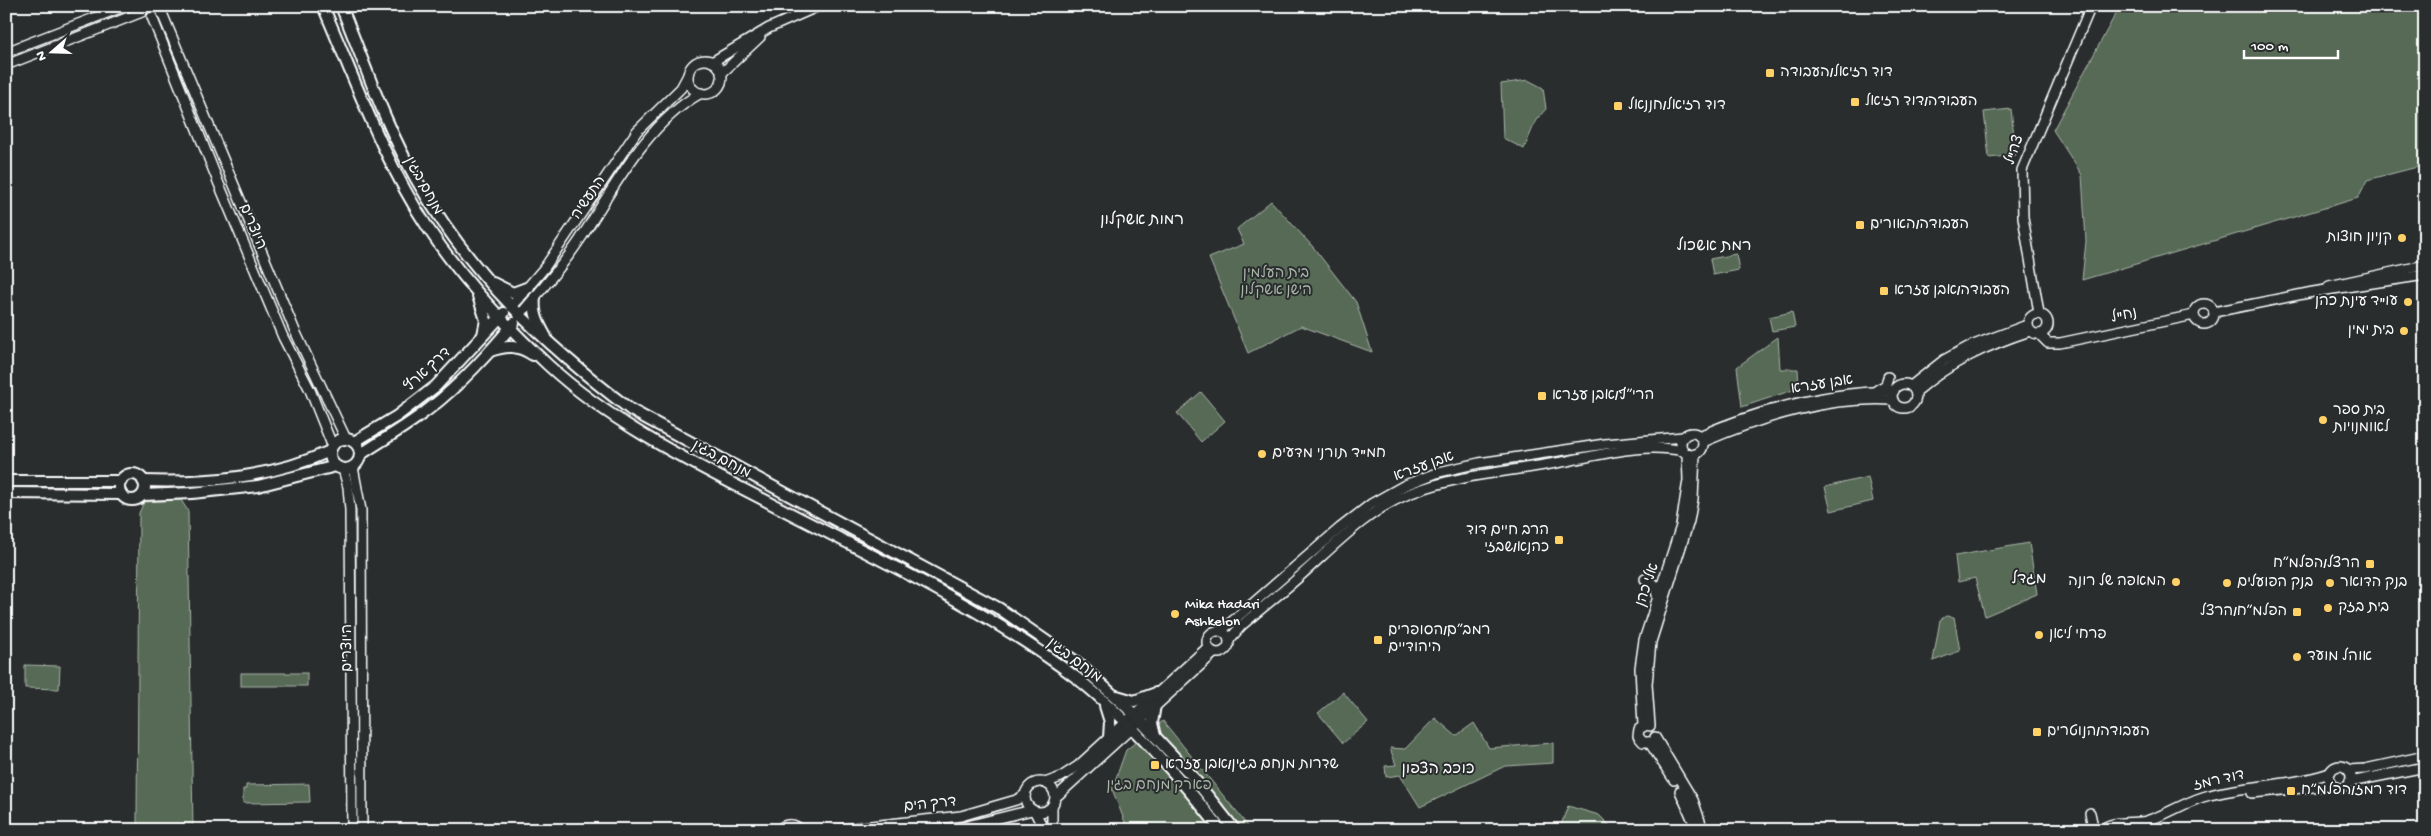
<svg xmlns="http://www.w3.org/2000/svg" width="2431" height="836" font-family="'Gochi Hand','Playpen Sans Hebrew',sans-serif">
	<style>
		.green { fill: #566b56; stroke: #aab5aa }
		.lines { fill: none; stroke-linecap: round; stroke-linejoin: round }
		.tertiary-casing { stroke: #fff; stroke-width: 12 }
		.secondary-casing { stroke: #fff; stroke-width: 14 }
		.tertiary { stroke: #2a2d2e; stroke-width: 9 }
		.secondary { stroke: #2a2d2e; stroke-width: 10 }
		.poi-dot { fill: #ffd166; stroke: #2a2d2e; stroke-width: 2 }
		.labels { text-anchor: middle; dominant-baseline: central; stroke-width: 4; stroke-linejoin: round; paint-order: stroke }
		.poi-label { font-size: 15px; fill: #fff; stroke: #2a2d2e; text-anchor: start }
		.street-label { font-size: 15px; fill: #fff; stroke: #2a2d2e }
		.park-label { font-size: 15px; fill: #aab5aa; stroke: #2a2d2e }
		.neighbourhood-label { font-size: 16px; fill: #fff; stroke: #2a2d2e }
	</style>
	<rect width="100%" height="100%" fill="#2a2d2e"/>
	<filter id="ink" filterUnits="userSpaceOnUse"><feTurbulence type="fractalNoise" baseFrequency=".02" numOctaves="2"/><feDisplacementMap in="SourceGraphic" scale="10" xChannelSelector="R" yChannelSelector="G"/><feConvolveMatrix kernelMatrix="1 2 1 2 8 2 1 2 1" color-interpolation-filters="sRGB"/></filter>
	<g filter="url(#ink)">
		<g class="green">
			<polygon points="2120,6 2425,6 2425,165 2367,180 2358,198 2082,280 2086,241 2082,175 2053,130"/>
			<polygon points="1528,80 1543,88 1546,109 1536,120 1524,149 1503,138 1501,84"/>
			<polygon points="2011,109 2016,155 1989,158 1984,112"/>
			<polygon points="1271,201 1313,247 1356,302 1372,352 1301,326 1248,353 1209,258 1244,244 1237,229"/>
			<polygon points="1736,254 1739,270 1713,275 1710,259"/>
			<polygon points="1792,312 1795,327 1772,331 1769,317"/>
			<polygon points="1778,337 1780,369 1798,369 1799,388 1742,407 1737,367"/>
			<polygon points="1201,392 1225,421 1201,442 1177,413"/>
			<polygon points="1868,477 1873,501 1831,511 1825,487"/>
			<polygon points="181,500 188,511 193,830 139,830 137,821 139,513 144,502"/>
			<polygon points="2029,543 2037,594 1985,616 1975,578 1958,582 1955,556"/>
			<polygon points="1946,616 1954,617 1960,651 1933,661 1940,620"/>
			<polygon points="25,665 60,666 59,689 25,688"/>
			<rect x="241" y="673" width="66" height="13"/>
			<polygon points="1343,692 1368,722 1343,743 1318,713"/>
			<polygon points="1435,718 1456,736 1474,723 1489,748 1553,743 1553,763 1505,766 1420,807 1400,775 1386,777 1385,766 1396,765 1390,748 1405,749"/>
			<polygon points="1163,721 1251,830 1128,830 1112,789 1126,750"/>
			<polygon points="309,784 310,802 243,803 243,789 246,789 246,785"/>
			<polygon points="1568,806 1599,815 1614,830 1559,830"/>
		</g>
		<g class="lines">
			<g class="tertiary-casing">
				<g id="tertiary">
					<polyline points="162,13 295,331 346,439"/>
					<polyline points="152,17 219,184 283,337 310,390 332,445"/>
					<polyline points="6,52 125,6"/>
					<circle cx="705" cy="77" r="17"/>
					<polyline points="712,62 769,28 819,6"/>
					<polyline points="6,65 142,12"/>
					<polyline points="721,74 760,37"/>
					<polyline points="2329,286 2425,265"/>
					<circle cx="2204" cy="314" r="10"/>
					<polyline points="511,307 545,267 637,131 681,88 688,75"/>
					<polyline points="2214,312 2313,292 2425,275"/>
					<polyline points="2039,313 2023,217 2022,170 2091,6"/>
					<circle cx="2038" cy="324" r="10"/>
					<path d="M519 316C540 291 561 268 579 241 613 190 645 124 701 93"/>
					<polyline points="2039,334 2048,343 2060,343 2194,315"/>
					<circle cx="1904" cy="396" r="12"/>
					<polyline points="1911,386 1944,360 1968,347 2027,325"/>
					<polyline points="1877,390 1886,385 1888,377"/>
					<path d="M1916 392C1950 362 1987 345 2030 331"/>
					<circle cx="1692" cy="444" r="11"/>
					<path d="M1699 436C1762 409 1826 392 1894 391"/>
					<path d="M1703 442C1762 417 1828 396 1893 400"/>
					<polyline points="353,467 361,510 362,830"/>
					<polyline points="343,469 348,487 350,510 352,830"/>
					<polyline points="1645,579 1655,585 1657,595"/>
					<circle cx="1218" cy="642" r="11"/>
					<polyline points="1221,631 1340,528 1371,504 1405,485 1439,472 1479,463 1605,444 1683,437"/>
					<path d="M1229 640 1241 626C1260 609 1280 594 1299 577 1333 547 1367 510 1411 493 1458 475 1507 472 1556 463 1598 456 1640 442 1683 451"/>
					<polyline points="1647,725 1639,729 1638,736 1643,742 1649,742"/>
					<polyline points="1643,726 1640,668 1644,640 1681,526 1688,480 1687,454"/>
					<polyline points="1650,726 1647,684 1651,642 1689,521 1693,499 1695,454"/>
					<polyline points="1655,737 1693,800 1703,830"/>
					<polyline points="1649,742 1674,780"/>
					<circle cx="2340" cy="777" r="11"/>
					<polyline points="2348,770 2365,769 2425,756"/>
					<circle cx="1040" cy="797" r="15"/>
					<polyline points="2350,782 2425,767"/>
					<polyline points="1045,783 1061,777 1078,766 1208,647"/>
					<polyline points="1680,791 1697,830"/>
					<polyline points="2252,793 2333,785"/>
					<polyline points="1056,797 1214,653"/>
					<polyline points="1052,807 1052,830"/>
					<polyline points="1035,812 1044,830"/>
					<path d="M779 830C785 823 794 823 801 830"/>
					<polyline points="835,830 961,816 1016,800 1025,795"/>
					<polyline points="951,830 1032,810"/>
					<polyline points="2089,830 2092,822 2090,813"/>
					<path d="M2103 830C2109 820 2134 824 2146 821 2168 815 2187 800 2210 795 2249 785 2291 786 2330 773"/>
				</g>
			</g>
			<g class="secondary-casing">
				<g id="secondary">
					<path d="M323 6C355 80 383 160 428 228 461 278 504 324 548 365 613 425 695 464 772 504 876 558 985 608 1078 679 1127 718 1182 780 1221 830"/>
					<path d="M341 6C365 64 385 125 416 179 471 276 544 344 631 410L1000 609 1078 663 1134 714 1192 776 1235 830"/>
					<polyline points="493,283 513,293 529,287"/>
					<polyline points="478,296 486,320 483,335"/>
					<path d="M535 297C533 313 538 323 546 337"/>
					<path d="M490 351C507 345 518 345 533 355"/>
					<circle cx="345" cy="454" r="15"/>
					<polyline points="354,442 397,416 436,386 504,313"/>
					<path d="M360 455C379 442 399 431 418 417 454 392 486 357 514 323"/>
					<circle cx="132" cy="487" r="13"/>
					<polyline points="6,481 121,481"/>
					<path d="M143 481C207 483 271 478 330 451"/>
					<polyline points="6,493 121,494"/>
					<polyline points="143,495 192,493 258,486 336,466"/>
					<polyline points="1117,696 1134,701 1156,693"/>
					<polyline points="1155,705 1152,723 1155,736"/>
					<polyline points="1105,706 1110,722 1109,738"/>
				</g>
			</g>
			<use href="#tertiary" class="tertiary"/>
			<use href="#secondary" class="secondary"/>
		</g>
	</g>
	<g class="poi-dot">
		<rect x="1765" y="68" width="10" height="10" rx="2.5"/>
		<rect x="1850" y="97" width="10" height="10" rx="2.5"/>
		<rect x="1613" y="101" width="10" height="10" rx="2.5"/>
		<rect x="1855" y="220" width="10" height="10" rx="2.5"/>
		<circle cx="2402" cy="238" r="5"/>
		<rect x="1879" y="286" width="10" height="10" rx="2.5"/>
		<circle cx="2408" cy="302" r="5"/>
		<circle cx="2404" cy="331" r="5"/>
		<rect x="1537" y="391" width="10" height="10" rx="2.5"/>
		<circle cx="2323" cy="420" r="5"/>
		<circle cx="1262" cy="454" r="5"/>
		<rect x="1554" y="535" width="10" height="10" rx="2.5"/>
		<rect x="2365" y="559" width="10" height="10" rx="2.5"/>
		<circle cx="2176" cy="582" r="5"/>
		<circle cx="2227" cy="583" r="5"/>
		<circle cx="2330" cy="583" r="5"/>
		<circle cx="2328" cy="608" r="5"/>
		<rect x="2292" y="607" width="10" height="10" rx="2.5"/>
		<circle cx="1175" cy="614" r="5"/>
		<circle cx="2039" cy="635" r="5"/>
		<rect x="1373" y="635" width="10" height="10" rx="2.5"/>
		<circle cx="2297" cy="657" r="5"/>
		<rect x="2032" y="727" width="10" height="10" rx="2.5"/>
		<rect x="1150" y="760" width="10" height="10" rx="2.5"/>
		<rect x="2286" y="786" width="10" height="10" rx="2.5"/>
	</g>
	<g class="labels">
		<g class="poi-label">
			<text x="1780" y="73">דוד רזיאל/העבודה</text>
			<text x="1865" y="102">העבודה/דוד רזיאל</text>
			<text x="1628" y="106">דוד רזיאל/חננאל</text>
			<text x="1870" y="225">העבודה/האורים</text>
			<text x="2392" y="238" text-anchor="end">קניון חוצות</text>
			<text x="1894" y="291">העבודה/אבן עזרא</text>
			<text x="2398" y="302" text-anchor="end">עו"ד עינת כהן</text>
			<text x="2394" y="331" text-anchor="end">בית ימין</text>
			<text x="1552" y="396">הרי״ף/אבן עזרא</text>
			<text x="2333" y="411">בית ספר<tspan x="2333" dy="17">לאומנויות</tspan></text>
			<text x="1272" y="454">חמ"ד תורני מדעים</text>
			<text x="1549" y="531" text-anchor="end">הרב חיים דוד<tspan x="1549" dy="17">כהנא/שבזי</tspan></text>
			<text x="2360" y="564" text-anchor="end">הרצל/הפלמ״ח</text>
			<text x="2166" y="582" text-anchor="end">המאפה של רונה</text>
			<text x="2237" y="583">בנק הפועלים</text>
			<text x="2340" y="583">בנק הדואר</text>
			<text x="1185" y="605">Mika Hadari<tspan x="1185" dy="17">Ashkelon</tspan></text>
			<text x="2338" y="608">בית בזק</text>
			<text x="2287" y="612" text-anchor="end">הפלמ״ח/הרצל</text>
			<text x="1388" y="631">רמב״ם/הסופרים<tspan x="1388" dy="17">היהודיים</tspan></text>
			<text x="2049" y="635">פרחי ליאן</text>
			<text x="2307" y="657">אוהל מועד</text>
			<text x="2047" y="732">העבודה/הנוטרים</text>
			<text x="1165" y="765">שדרות מנחם בגין/אבן עזרא</text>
			<text x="2301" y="791">דוד רמז/הפלמ״ח</text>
		</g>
		<g class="street-label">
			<text transform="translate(2015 150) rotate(-71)">צה"ל</text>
			<text transform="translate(423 186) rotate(61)">מנחם בגין</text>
			<text transform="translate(589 198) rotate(-56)">התעשיה</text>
			<text transform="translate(252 227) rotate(67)">היוצרים</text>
			<text transform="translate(2124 316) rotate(-12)">נח"ל</text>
			<text transform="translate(428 370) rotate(-43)">דרך ארץ</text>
			<text transform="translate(1822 385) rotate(-9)">אבן עזרא</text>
			<text transform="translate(721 460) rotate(28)">מנחם בגין</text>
			<text transform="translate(1424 467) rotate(-20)">אבן עזרא</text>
			<text transform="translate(1648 585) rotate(-71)">אלי כהן</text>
			<text transform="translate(348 648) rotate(-90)">היוצרים</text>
			<text transform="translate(1074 661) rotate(37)">מנחם בגין</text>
			<text transform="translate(2219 781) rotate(-13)">דוד רמז</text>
			<text transform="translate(930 805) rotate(-6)">דרך הים</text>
		</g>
		<g class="park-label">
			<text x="1276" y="274">בית העלמין<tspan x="1276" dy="17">הישן אשקלון</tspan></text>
			<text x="1159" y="786">פארק מנחם בגין</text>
		</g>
		<g class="neighbourhood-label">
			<text x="1142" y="221">רמות אשקלון</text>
			<text x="1714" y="247">רמת אשכול</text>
			<text x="2029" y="580">מגדל</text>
			<text x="1438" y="770">כוכב הצפון</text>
		</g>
	</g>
	<rect width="2431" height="836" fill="none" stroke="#2a2d2e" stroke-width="25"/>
	<rect x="12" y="12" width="2406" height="811" fill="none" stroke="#fff" stroke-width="2" filter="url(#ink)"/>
	<g transform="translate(52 52) rotate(250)" stroke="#2a2d2e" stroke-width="4" paint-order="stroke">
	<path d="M0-4L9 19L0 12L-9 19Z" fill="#ffffff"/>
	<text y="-8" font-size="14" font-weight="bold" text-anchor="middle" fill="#ffffff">N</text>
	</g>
	<path d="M2244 50v8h94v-8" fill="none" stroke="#ffffff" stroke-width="2.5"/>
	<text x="2251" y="50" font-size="15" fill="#ffffff" stroke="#2a2d2e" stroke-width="4" paint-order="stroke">100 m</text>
</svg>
